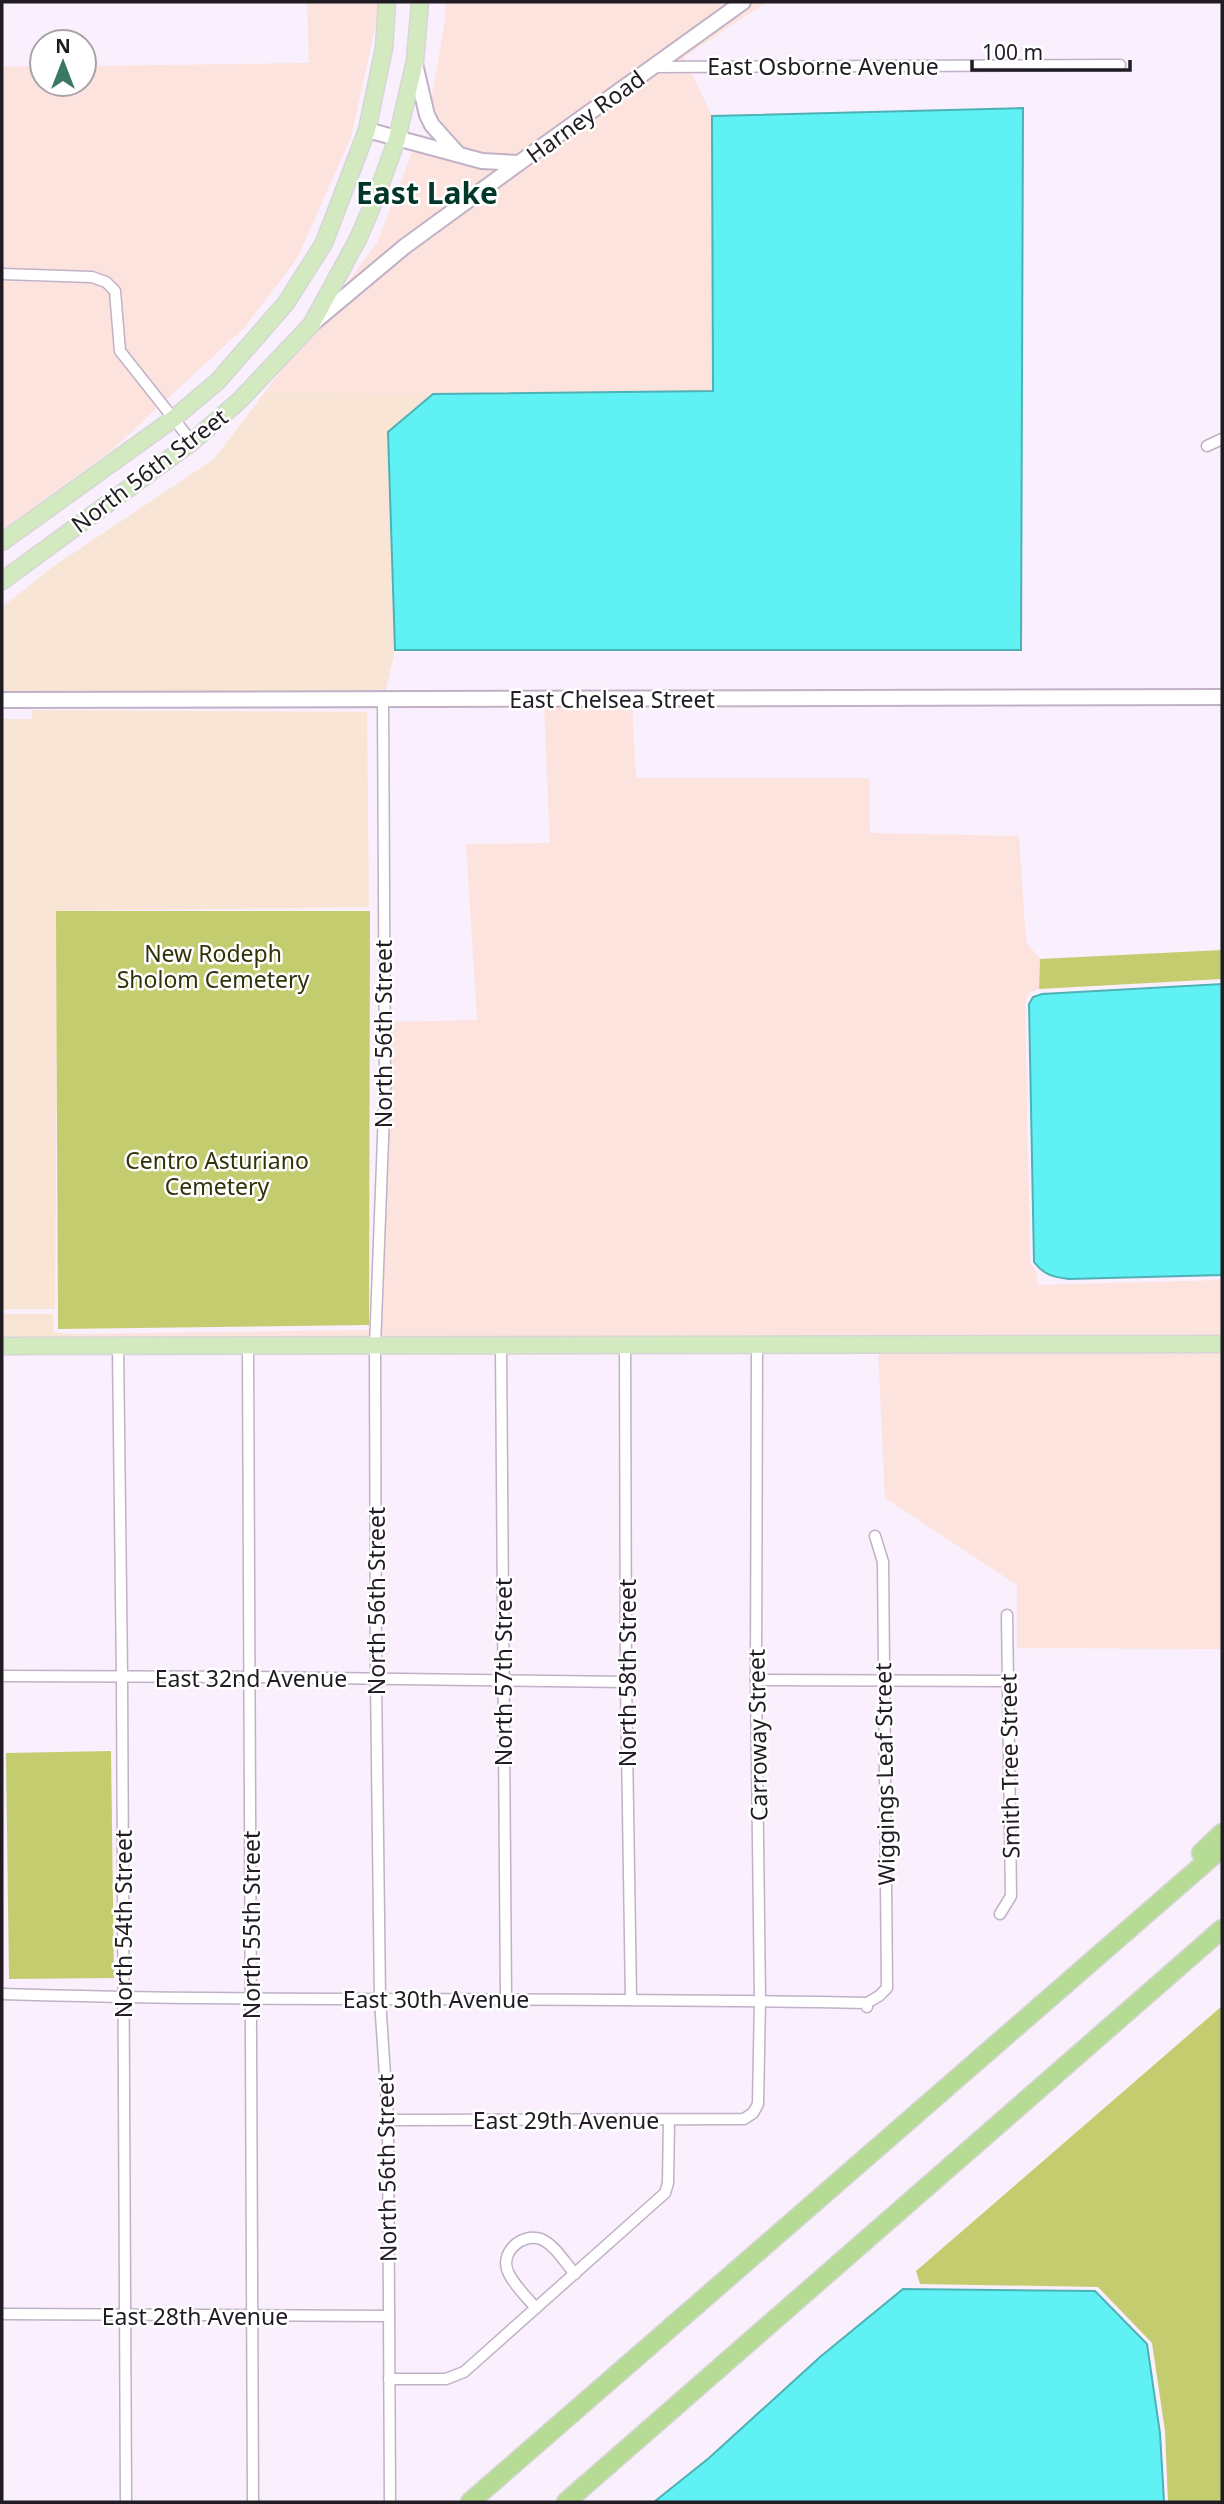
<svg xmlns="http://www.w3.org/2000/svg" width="1224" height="2504" font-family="'Noto Sans',sans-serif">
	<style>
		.commercial { fill: #fde3dd }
		.industrial { fill: #f9e5d6 }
		.green { fill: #c4cc70 }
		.water { fill: #60f1f4; stroke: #4db1b5; stroke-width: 2 }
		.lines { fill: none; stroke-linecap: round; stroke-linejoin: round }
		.street-casing { stroke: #c1b1c6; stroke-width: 13 }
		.secondary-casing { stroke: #c1b1c6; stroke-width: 18 }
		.primary-casing { stroke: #d7d6d7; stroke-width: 19 }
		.highway-casing { stroke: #d7d6d7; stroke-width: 21 }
		.street { stroke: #fff; stroke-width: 10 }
		.secondary { stroke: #fff; stroke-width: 14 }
		.primary { stroke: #d3e9bf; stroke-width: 16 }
		.highway { stroke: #b6db95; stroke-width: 18 }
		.labels { text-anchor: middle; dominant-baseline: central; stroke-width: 5; stroke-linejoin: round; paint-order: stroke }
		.street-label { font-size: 23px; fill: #211c23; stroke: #fff }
		.park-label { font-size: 23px; fill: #303308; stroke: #fff }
		.district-label { font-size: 30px; font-weight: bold; fill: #003729; stroke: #fff }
	</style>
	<rect width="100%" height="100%" fill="#f9effd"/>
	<g class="commercial">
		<polygon points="307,2 381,2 351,137 298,257 244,328 166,400 125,348 120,291 109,277 92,271 2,268 2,67 42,66 42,84 84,84 84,66 309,63"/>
		<polygon points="445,2 733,2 518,157 483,155 462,149 437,122 430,107 445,20"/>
		<polygon points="754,2 767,2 684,57 712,116 713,391 433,394 265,392 301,344 315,329 408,252"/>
		<polygon points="413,150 457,160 459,163 461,162 502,169 338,295 377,243"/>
		<polygon points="2,281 91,283 103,287 110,294 116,355 157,408 112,450 2,530"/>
		<polygon points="632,705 636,778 869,778 870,833 1019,836 1026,942 1040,959 1039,989 1029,993 1025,1004 1030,1262 1037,1274 1037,1285 1222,1280 1222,1337 381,1341 390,1086 390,1022 477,1020 466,844 550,843 544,706"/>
		<polygon points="370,1330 370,1341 67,1340 67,1334"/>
		<polygon points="878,1349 1222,1350 1222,1649 1017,1648 1017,1585 885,1498"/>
	</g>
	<g class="industrial">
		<polygon points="265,392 433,394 388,433 395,650 385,694 2,694 2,607 54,566 214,459"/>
		<polygon points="32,710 367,712 369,907 58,911 55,1309 2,1309 2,719 32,719"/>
		<polygon points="2,1314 53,1314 54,1332 67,1334 67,1340 2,1340"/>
	</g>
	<g class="green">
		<polygon points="56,911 370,911 369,1325 58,1329"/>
		<polygon points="1222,950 1222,979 1039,989 1040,959"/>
		<polygon points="111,1751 114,1978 9,1979 6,1753"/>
		<polygon points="1222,2006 1222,2502 1168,2502 1165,2431 1152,2343 1098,2287 920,2284 916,2271"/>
	</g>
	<g class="water">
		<polygon points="1023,108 1021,650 395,650 388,432 433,394 713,391 712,116"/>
		<path d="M1222 984V1275L1069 1279C1053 1277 1044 1275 1034 1262L1029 1004 1033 997 1042 994Z"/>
		<polygon points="903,2289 1095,2291 1147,2344 1160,2433 1164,2502 654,2502 709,2458 820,2357"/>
	</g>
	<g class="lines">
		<g class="street-casing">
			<g id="street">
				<polyline points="652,67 1120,65"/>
				<polyline points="2,274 92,277 106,282 115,291 120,351 192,442"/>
				<polyline points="1207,446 1222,439"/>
				<polyline points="383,700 385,1086 375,1347 376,1679 380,2000 388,2120 390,2502"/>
				<polyline points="625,1345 626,1682 631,2000"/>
				<polyline points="501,1346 506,1999"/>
				<polyline points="118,1347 122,1677 126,2502"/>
				<polyline points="248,1347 253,2502"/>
				<polyline points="2,1676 250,1677 626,1682"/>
				<polyline points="756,1680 1007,1681"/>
				<polyline points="1000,1914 1011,1896 1007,1615"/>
				<path d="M2 1994C290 2003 578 1996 867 2003V2007"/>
				<polyline points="867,2003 879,1996 887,1988 883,1562 875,1536"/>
				<polyline points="388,2120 744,2119 753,2113 758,2104 760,2000 756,1680 757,1344"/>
				<path d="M536 2308C527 2298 515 2286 509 2274 498 2254 521 2232 541 2239 555 2245 565 2263 575 2274"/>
				<polyline points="2,2314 389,2316"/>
				<polyline points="389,2379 446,2379 464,2372 665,2193 668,2183 669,2120"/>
			</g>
		</g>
		<g class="secondary-casing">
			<g id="secondary">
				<polyline points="415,64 427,115 432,125 458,154"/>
				<polyline points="367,130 482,161 519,163 743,2"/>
				<polyline points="312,324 404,247 519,163"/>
				<polyline points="2,700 1222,697"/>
			</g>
		</g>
		<g class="primary-casing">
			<g id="primary">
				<polyline points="2,542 173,419 218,381 286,303 324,243 367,130 384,48 387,2"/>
				<polyline points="2,581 192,442 239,401 311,325 358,239 376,197 397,139 415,61 420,2"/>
				<polyline points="2,1346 1222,1344"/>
			</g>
		</g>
		<g class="highway-casing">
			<g id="highway">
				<polyline points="1201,1853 1222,1833"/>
				<polyline points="470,2502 1222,1848"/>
				<polyline points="566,2502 1222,1929"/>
			</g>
		</g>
		<use href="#street" class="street"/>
		<use href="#secondary" class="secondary"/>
		<use href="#primary" class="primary"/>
		<use href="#highway" class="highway"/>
	</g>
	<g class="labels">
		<g class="street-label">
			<text x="823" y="66">East Osborne Avenue</text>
			<text transform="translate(585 116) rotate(-36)">Harney Road</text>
			<text transform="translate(149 470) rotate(-37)">North 56th Street</text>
			<text x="612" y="699">East Chelsea Street</text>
			<text transform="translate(383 1034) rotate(-90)">North 56th Street</text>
			<text transform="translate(376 1601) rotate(-90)">North 56th Street</text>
			<text transform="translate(503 1672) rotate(-90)">North 57th Street</text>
			<text transform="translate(627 1673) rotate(-90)">North 58th Street</text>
			<text x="251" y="1678">East 32nd Avenue</text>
			<text transform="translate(757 1735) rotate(-91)">Carroway Street</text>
			<text transform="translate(1009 1766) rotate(-91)">Smith Tree Street</text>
			<text transform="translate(884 1774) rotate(-91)">Wiggings Leaf Street</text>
			<text transform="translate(123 1924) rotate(-90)">North 54th Street</text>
			<text transform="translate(251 1925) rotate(-90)">North 55th Street</text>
			<text x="436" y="1999">East 30th Avenue</text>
			<text x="566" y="2120">East 29th Avenue</text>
			<text transform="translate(386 2168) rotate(-91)">North 56th Street</text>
			<text x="195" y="2316">East 28th Avenue</text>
		</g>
		<g class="park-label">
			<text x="213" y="953">New Rodeph<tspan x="213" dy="26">Sholom Cemetery</tspan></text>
			<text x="217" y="1160">Centro Asturiano<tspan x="217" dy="26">Cemetery</tspan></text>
		</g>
		<g class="district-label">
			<text x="427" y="192">East Lake</text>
		</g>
	</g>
	<rect width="1224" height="2504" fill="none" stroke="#211c23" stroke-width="7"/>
	<g transform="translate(63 63)"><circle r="33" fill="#ffffff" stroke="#a6a4a7" stroke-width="2"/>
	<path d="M0-5L12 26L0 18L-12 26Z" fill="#3a7865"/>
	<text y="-10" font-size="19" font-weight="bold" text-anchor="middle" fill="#211c23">N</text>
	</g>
	<path d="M972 60v10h158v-10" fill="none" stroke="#211c23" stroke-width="3.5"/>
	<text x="982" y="60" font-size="21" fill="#211c23" stroke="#ffffff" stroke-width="5" paint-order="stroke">100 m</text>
</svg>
